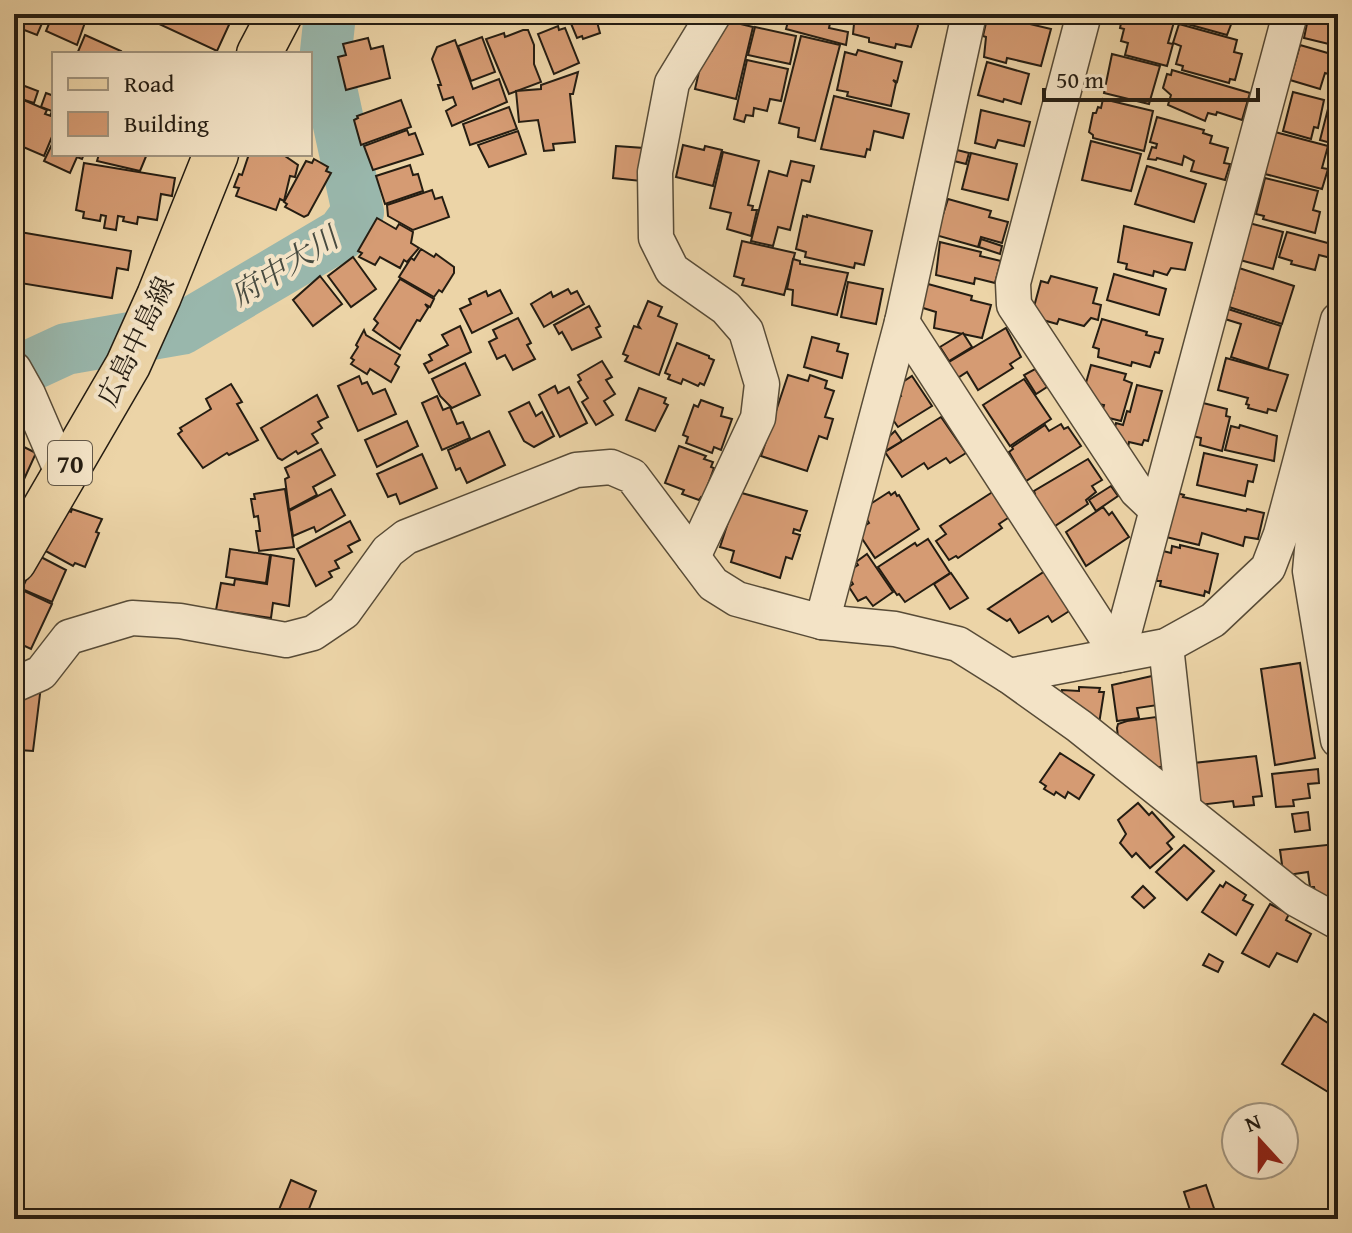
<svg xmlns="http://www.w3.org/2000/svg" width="1352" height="1233" font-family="'Gentium Book Plus','Noto Serif JP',serif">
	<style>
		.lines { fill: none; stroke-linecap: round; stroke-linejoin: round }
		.river { stroke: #99b7ac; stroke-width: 52 }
		.building { fill: #d59b73; stroke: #251d12; stroke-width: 2 }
		.minor-casing { stroke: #574b37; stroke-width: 37 }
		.major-casing { stroke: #251d12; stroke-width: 47 }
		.minor { stroke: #f3e3c6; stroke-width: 34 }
		.major { stroke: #ecd4a7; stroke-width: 44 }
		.labels { text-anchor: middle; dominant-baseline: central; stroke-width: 8; stroke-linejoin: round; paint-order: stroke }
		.shield { fill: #f3e3c6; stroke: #635848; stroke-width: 2 }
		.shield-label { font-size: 26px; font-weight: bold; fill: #251d12 }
		.street-label { font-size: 28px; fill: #251d12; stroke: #f3e3c6 }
		.water-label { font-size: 30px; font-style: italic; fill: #484b40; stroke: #f3e3c6 }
	</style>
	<rect width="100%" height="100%" fill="#ecd4a7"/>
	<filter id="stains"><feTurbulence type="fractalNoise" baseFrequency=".0025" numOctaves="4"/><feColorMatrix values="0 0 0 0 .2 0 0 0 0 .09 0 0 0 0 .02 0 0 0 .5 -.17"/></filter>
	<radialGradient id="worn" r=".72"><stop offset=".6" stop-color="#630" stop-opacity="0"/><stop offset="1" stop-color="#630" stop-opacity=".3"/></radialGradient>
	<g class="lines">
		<polyline class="river" points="14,373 66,349 181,329 342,234 358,212 325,61 330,14"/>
	</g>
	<g class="building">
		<polygon points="14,14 46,14 37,35 14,26"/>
		<polygon points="53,14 88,14 77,45 46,31"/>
		<polygon points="145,14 234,14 217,51 144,17"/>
		<polygon points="567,14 607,14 596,18 600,33 583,39 582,36 577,38"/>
		<polygon points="729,14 754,14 752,23 728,17"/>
		<polygon points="790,14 832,14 829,28 848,32 846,45 786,29"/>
		<polygon points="855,14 915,14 918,26 911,47 896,44 895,48 869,42 869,38 853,34"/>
		<polygon points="988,14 1051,29 1041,66 1007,58 1006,63 984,57 986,37 983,36"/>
		<polygon points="1021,14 1043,14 1042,20"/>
		<polygon points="1123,14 1143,14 1174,22 1168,43 1173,44 1167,66 1125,55 1128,43 1121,41 1124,29 1120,28"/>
		<polygon points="1182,14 1235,14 1227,35 1180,22"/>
		<polygon points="1309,14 1338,14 1338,49 1332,48 1333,45 1304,38"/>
		<polygon points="720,19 753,27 736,99 695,89 704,50 712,51"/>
		<polygon points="1179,24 1237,40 1234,52 1242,54 1235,80 1230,79 1229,83 1182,70 1183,66 1176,64 1181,46 1173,43"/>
		<polygon points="558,26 559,30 565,28 579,63 554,74 538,34"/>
		<polygon points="755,27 796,36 790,64 748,55"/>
		<polygon points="523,30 528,30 534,45 534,64 541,82 509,94 486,39 504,33 505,37"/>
		<polygon points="85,35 121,51 120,54 77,54"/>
		<polygon points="801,36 840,45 815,141 798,137 799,128 779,123"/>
		<polygon points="482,37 495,72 471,81 458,46"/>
		<polygon points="368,38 371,49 383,46 390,78 346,90 338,57 346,55 343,44"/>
		<polygon points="455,40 473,89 499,79 507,102 452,126 446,111 456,105 453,97 443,100 438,85 441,85 432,59 437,47"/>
		<polygon points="1300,45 1338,56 1332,75 1325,73 1320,89 1290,80"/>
		<polygon points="858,50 902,62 897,82 893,80 896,83 891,106 847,96 848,92 837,90 845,52 856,55"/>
		<polygon points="1112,54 1160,66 1149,104 1104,93"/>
		<polygon points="747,60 788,69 781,101 770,99 767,111 754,108 753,116 746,115 744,122 734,119"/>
		<polygon points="987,62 1029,74 1021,104 1004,99 1003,102 978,95"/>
		<polygon points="1172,70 1250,93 1242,120 1217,112 1216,115 1208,113 1205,121 1168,105 1171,95 1163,88 1167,74 1171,75"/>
		<polygon points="1338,71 1338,95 1332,93"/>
		<polygon points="578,72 573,94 570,94 575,142 553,144 554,150 544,151 538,120 519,122 516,91 541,89 541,85"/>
		<polygon points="22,85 38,91 34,103 18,98"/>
		<polygon points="1293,92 1324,100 1318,128 1314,127 1311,139 1283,131"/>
		<polygon points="46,93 54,96 54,117 50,116 52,111 41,107"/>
		<polygon points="834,96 909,114 903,138 874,131 870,150 867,149 865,157 821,149"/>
		<polygon points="19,98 47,110 45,114 54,117 54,132 44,156 14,143 14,109"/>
		<polygon points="1103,99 1153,111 1144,151 1093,138 1093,135 1089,132 1093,113 1096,113 1098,107 1101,108"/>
		<polygon points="401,100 411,127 361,145 354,120 358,118 357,116"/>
		<polygon points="1329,105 1338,108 1338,145 1320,140"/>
		<polygon points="509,107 517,129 470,145 463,124"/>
		<polygon points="981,110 1030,122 1024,146 998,140 995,148 975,143"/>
		<polygon points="1157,117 1204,130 1203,133 1212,136 1210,143 1228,148 1224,163 1230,164 1225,180 1191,171 1194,161 1184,156 1182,165 1157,158 1156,160 1148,159 1152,147 1156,148 1157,144 1150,142"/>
		<polygon points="407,130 409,135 415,133 423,154 373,170 364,146"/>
		<polygon points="518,131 526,154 489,167 478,145"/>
		<polygon points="1275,132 1328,146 1322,168 1328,169 1322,189 1265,174 1266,171 1263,170"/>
		<polygon points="54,140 54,154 84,154 82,159 77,157 70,173 44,161"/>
		<polygon points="1091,141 1141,154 1131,191 1082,180"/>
		<polygon points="683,145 704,150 705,146 722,150 713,186 676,177"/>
		<polygon points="616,146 644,148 641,181 613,178"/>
		<polygon points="957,150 969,153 966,164 954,161"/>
		<polygon points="723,152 759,161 748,205 753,206 752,210 757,210 751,236 727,229 731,213 710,208"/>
		<polygon points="971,153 1017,164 1008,200 962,189"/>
		<polygon points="99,154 147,154 140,171 97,161"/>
		<polygon points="249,154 282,154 298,165 295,177 290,176 284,201 280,199 276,210 236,196 239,188 234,187 239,174 242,175"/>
		<polygon points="314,159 328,167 326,171 331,173 308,215 304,217 285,207 287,204 284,202 306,161 312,163"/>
		<polygon points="791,161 814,166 810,182 802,180 790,230 778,227 773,246 751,241 769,171 787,176"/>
		<polygon points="84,163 175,178 172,196 161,194 157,220 138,217 137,224 123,221 124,217 118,216 116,230 104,228 106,216 101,215 100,221 83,218 84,212 76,210"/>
		<polygon points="410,165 413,175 418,174 423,191 385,204 376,176"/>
		<polygon points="1147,166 1206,184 1194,222 1135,204"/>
		<polygon points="1265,178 1318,191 1313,210 1320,212 1315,233 1263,219 1264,216 1256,214"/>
		<polygon points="432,190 435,199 442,197 449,217 413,230 388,216 387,205"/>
		<polygon points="948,199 991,211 989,217 1008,222 1002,243 981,237 978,247 939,236 937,233"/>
		<polygon points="807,215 872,231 864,265 855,263 854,268 805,257 806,252 796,249 803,216 807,217"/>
		<polygon points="377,218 396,229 399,224 413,232 411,243 419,248 407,262 404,260 400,268 380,257 375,265 359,257 362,253 358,251"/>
		<polygon points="1249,223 1283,232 1273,269 1240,260"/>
		<polygon points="1124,226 1192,243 1185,270 1171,268 1167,275 1154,271 1153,276 1126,269 1127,264 1118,262"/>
		<polygon points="14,231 131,251 128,270 117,268 112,298 14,282"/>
		<polygon points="1287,232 1335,245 1331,258 1319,255 1315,270 1291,264 1292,261 1279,257"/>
		<polygon points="981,239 1002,246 1000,254 979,247"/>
		<polygon points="742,241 795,253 784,295 742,285 744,279 734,276"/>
		<polygon points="940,242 981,252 980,256 1001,261 995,283 975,278 974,284 936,275"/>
		<polygon points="421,249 434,257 436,254 454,267 454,273 442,292 439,290 434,297 399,277 411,258 414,260"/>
		<polygon points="353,257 376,289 351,307 328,276"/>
		<polygon points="793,259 800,261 800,264 848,273 837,315 792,305 793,290 787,289"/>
		<polygon points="1239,268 1294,286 1282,324 1229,307 1235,287 1228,285"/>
		<polygon points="1114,274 1166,289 1159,315 1107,300"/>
		<polygon points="320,276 342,304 313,326 293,300"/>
		<polygon points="1051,276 1097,288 1093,303 1101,305 1098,320 1091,318 1084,326 1059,319 1057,324 1036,318 1032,314 1041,281 1048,283"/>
		<polygon points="400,279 434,299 430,307 425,304 428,308 420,321 417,320 400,349 373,330 378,323 374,319"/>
		<polygon points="848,282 883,289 876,324 841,317"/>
		<polygon points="928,284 972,296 971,300 991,305 982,338 934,328 936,312 920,307"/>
		<polygon points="568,289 571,294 577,291 584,304 544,327 531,304 551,292 553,297"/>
		<polygon points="500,290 512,313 472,333 460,309 471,304 469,299 486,291 488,296"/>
		<polygon points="648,301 662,307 658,316 677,324 659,375 625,361 628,356 623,354 634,326 640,328 638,325"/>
		<polygon points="589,306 600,326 596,328 601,337 572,350 562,332 559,334 554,325"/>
		<polygon points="1228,309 1281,326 1268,369 1231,357 1241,324 1225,319"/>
		<polygon points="518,318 531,343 527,345 535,359 513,370 505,355 497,359 489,342 497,338 493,330"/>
		<polygon points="1102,319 1147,332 1146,335 1163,339 1159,353 1155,352 1150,367 1132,362 1131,366 1098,357 1099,349 1093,347"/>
		<polygon points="460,326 471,352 429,373 424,364 432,360 429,355 448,345 442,335"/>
		<polygon points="1006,328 1021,357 1010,364 1013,368 978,390 967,372 953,381 944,365"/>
		<polygon points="364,330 366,335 400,355 395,364 399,367 391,382 370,369 367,374 351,364 354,360 351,358 358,347 356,345"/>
		<polygon points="963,333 972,347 949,361 940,347"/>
		<polygon points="812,337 839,344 837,351 848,354 842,378 804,367"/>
		<polygon points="677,343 709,356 709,358 714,360 704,385 700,383 698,386 683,379 681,384 668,379 670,375 665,373"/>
		<polygon points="1226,358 1288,375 1276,411 1268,409 1267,413 1248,408 1249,405 1246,404 1248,398 1218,390"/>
		<polygon points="602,361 612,377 606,380 615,394 604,401 613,415 596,425 582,402 588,398 578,382 581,380 578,375"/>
		<polygon points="465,363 480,395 452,408 440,396 432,379"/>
		<polygon points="1091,365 1126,374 1124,380 1132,383 1121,421 1101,416 1104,405 1093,403 1084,390"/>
		<polygon points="1035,369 1047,387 1036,394 1024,375"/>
		<polygon points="788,375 808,381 810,375 827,381 825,388 834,391 825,417 833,419 827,439 819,436 807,471 761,456"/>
		<polygon points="359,376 362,384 367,382 373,394 385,389 396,414 358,431 338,386"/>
		<polygon points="912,376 932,406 898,427 889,414 892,403 901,396 895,387"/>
		<polygon points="1024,379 1051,419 1010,446 983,405"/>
		<polygon points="231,384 242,402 237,404 258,440 229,455 227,453 203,468 178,434 182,431 180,428 211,409 206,399"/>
		<polygon points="1137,385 1162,391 1148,441 1144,440 1142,445 1129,442 1128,448 1113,436 1116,423 1123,425 1127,411 1130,412"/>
		<polygon points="555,386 558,393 569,387 587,423 560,437 539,395"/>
		<polygon points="639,388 666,398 664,403 668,405 655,431 626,420"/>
		<polygon points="317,395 328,417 318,422 322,428 312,434 318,443 298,454 296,451 282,460 278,458 261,428"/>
		<polygon points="437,396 443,410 450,407 457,424 463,422 470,438 442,450 422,403"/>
		<polygon points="701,400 723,408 721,416 732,419 721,450 714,447 712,453 686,443 688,437 683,435 694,405 698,407"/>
		<polygon points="529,402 536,416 542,412 554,436 534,447 524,441 509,412"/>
		<polygon points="1203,403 1227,409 1226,416 1230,417 1222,451 1200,445 1201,438 1189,435"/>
		<polygon points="941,417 966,453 950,463 946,458 928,469 924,463 902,477 885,452"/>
		<polygon points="407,421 418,446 377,467 365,440"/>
		<polygon points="1061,424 1064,429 1068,427 1081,446 1026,481 1009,452 1013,449 1012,447 1045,425 1049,431"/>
		<polygon points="1240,425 1277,436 1274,461 1225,450 1231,426 1239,428"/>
		<polygon points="489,431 505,465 467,483 460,468 456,470 448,450"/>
		<polygon points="895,431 902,441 887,450 882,443"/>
		<polygon points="14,442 36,453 15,499 14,498"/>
		<polygon points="679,446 706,456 704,459 713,462 711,467 714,468 703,498 701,497 699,500 682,494 684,490 665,483"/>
		<polygon points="321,449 335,475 313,487 317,495 289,510 285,479 289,477 285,468"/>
		<polygon points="1204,453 1257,465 1253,482 1248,481 1245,496 1197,485"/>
		<polygon points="422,454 437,488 400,504 396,494 388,497 377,474"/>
		<polygon points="1088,459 1102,480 1092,486 1096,492 1086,500 1088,504 1052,528 1032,496 1035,494 1034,491"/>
		<polygon points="1111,486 1118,496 1096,511 1089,500"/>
		<polygon points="285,489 294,547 259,551 256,531 260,531 258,516 254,517 251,499 255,499 254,494"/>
		<polygon points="331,489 345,515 316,532 314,527 293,536 289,511"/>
		<polygon points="994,491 1011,516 999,524 1002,528 958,558 956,556 949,560 936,541 946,534 940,526"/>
		<polygon points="1170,491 1184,495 1183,497 1246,511 1247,509 1264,513 1258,539 1245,537 1243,546 1202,533 1199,545 1162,536"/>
		<polygon points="738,492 807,511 800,531 794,529 793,533 800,535 792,559 786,557 780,578 731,562 734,551 720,547"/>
		<polygon points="889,492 891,495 895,492 897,496 899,495 919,529 875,558 857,531 869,523 861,510"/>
		<polygon points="1338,502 1338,537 1333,503"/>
		<polygon points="1103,507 1109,515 1112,512 1129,537 1086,566 1066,532"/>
		<polygon points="64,509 71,512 72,509 102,519 96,532 99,533 85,567 75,563 73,566 42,549"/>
		<polygon points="350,521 360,540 348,546 352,552 335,561 339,568 329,572 332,577 316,586 297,549"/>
		<polygon points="928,539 950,573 905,602 899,594 897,595 878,567 915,543 917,546"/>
		<polygon points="1180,545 1218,554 1209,593 1205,591 1204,596 1160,586 1161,581 1156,581 1163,551 1171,553 1172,546 1180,548"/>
		<polygon points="230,549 270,555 266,583 226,577"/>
		<polygon points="867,554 893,592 873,606 866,597 858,601 849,587 853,584 846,573 858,565 856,562"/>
		<polygon points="37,555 66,570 52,602 22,589"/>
		<polygon points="271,555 294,559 289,606 273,603 271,618 216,610 221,583 234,585 235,579 267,584"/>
		<polygon points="1338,561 1338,601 1333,602 1328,562"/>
		<polygon points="1048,569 1074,608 1052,622 1048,616 1019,633 1010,619 1007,621 988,609"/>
		<polygon points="951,573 968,598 950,609 934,584"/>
		<polygon points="20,589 52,604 31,649 14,641 14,602"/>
		<polygon points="1300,663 1315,758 1275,765 1261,669"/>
		<polygon points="1152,676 1158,705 1137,708 1139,718 1117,721 1112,685"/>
		<polygon points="41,686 33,751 19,750 19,735 15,735 18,714 14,713 14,692"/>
		<polygon points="1079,687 1100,688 1099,692 1104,692 1099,724 1061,707 1062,690 1079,691"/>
		<polygon points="1156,717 1168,766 1144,769 1119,747 1117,728 1118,724 1127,721"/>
		<polygon points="1060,753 1094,775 1079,799 1068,792 1065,798 1056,792 1054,795 1044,789 1046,786 1040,782"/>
		<polygon points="1256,756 1262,796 1253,797 1254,805 1234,807 1233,801 1199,805 1194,763"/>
		<polygon points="1318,769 1319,783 1308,784 1310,798 1293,800 1294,806 1276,807 1272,774"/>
		<polygon points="1138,803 1149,815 1152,812 1174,837 1167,843 1172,849 1150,868 1136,853 1132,857 1120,843 1126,834 1118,820"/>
		<polygon points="1308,812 1310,830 1295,832 1292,814"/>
		<polygon points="1336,844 1338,897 1321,899 1316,896 1314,887 1310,887 1308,872 1288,875 1283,872 1280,850"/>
		<polygon points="1184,845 1214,871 1187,900 1156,872"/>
		<polygon points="1226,882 1246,895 1243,900 1253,905 1236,935 1202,912 1220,885 1223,887"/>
		<polygon points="1143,886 1155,898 1144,908 1132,897"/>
		<polygon points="1270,904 1289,914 1286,920 1311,934 1297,962 1277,953 1269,967 1242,953"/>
		<polygon points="1209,954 1223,962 1218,972 1203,965"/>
		<polygon points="1314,1014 1337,1029 1335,1033 1338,1034 1338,1098 1282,1064"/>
		<polygon points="291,1180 316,1191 305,1219 276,1217"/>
		<polygon points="1206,1185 1217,1217 1193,1219 1184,1192"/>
		<rect x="189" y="1211" width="25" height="8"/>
	</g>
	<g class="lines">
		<g class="minor-casing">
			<g id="minor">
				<polyline points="1084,14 1013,283 1014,305 1137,491 1156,509"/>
				<polyline points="902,322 1118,655"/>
				<polyline points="14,369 28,394 63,475"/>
				<polyline points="1338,436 1315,518 1310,571 1338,740"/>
				<polyline points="693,557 758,418 762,384 746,331 726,308 672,270 656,238 655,172 672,83 714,14"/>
				<polyline points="822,622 902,322 969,14"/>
				<polyline points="1166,646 1184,809"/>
				<polyline points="1118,655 1290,14"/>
				<polyline points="1009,676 1166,646 1213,620 1268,568 1281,534 1338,320"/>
				<polyline points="14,685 41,673 69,637 132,618 180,621 286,640 313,633 344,612 388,551 406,537 576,470 611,467 632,476 713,584 737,599 822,622 895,629 958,644 1009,676 1079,726 1296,899 1338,922"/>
			</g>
		</g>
		<g class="major-casing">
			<g id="major">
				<polyline points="259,54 280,14"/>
				<polyline points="14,561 128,365 159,296 216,154"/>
			</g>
		</g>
		<use href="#minor" class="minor"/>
		<use href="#major" class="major"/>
	</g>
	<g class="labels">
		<rect class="shield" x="48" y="441" width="44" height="44" rx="6"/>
		<g class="shield-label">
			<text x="70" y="463">70</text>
		</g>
		<g class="street-label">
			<text transform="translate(135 341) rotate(-64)">広島中島線</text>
		</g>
		<g class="water-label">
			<text transform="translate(284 266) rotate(-32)">府中大川</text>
		</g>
	</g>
	<rect width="1352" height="1233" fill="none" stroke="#ecd4a7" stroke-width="48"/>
	<rect x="16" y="16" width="1320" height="1201" fill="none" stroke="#251d12" stroke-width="4"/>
	<rect x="24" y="24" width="1304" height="1185" fill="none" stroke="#251d12" stroke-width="2"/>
	<rect x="52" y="52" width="260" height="104" fill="#f3e3c6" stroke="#a1947e" stroke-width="2"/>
	<rect x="68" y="78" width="40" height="12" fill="#ecd4a7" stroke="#a1947e" stroke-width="2"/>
	<text x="124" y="92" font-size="24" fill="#251d12">Road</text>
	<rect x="68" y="112" width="40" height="24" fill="#d59b73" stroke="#a1947e" stroke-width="2"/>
	<text x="124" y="132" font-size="24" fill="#251d12">Building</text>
	<g transform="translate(1260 1141) rotate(339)"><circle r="38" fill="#f3e3c6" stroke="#a1947e" stroke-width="2"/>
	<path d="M0-6L14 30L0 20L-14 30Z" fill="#8f2418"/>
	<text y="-12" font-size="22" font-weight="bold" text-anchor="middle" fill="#251d12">N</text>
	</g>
	<path d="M1044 88v12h214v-12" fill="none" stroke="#251d12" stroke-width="4"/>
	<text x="1056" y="88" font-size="24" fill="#251d12" stroke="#f3e3c6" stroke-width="6" paint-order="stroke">50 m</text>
	<rect width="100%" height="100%" filter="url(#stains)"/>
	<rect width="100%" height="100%" fill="url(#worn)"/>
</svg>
